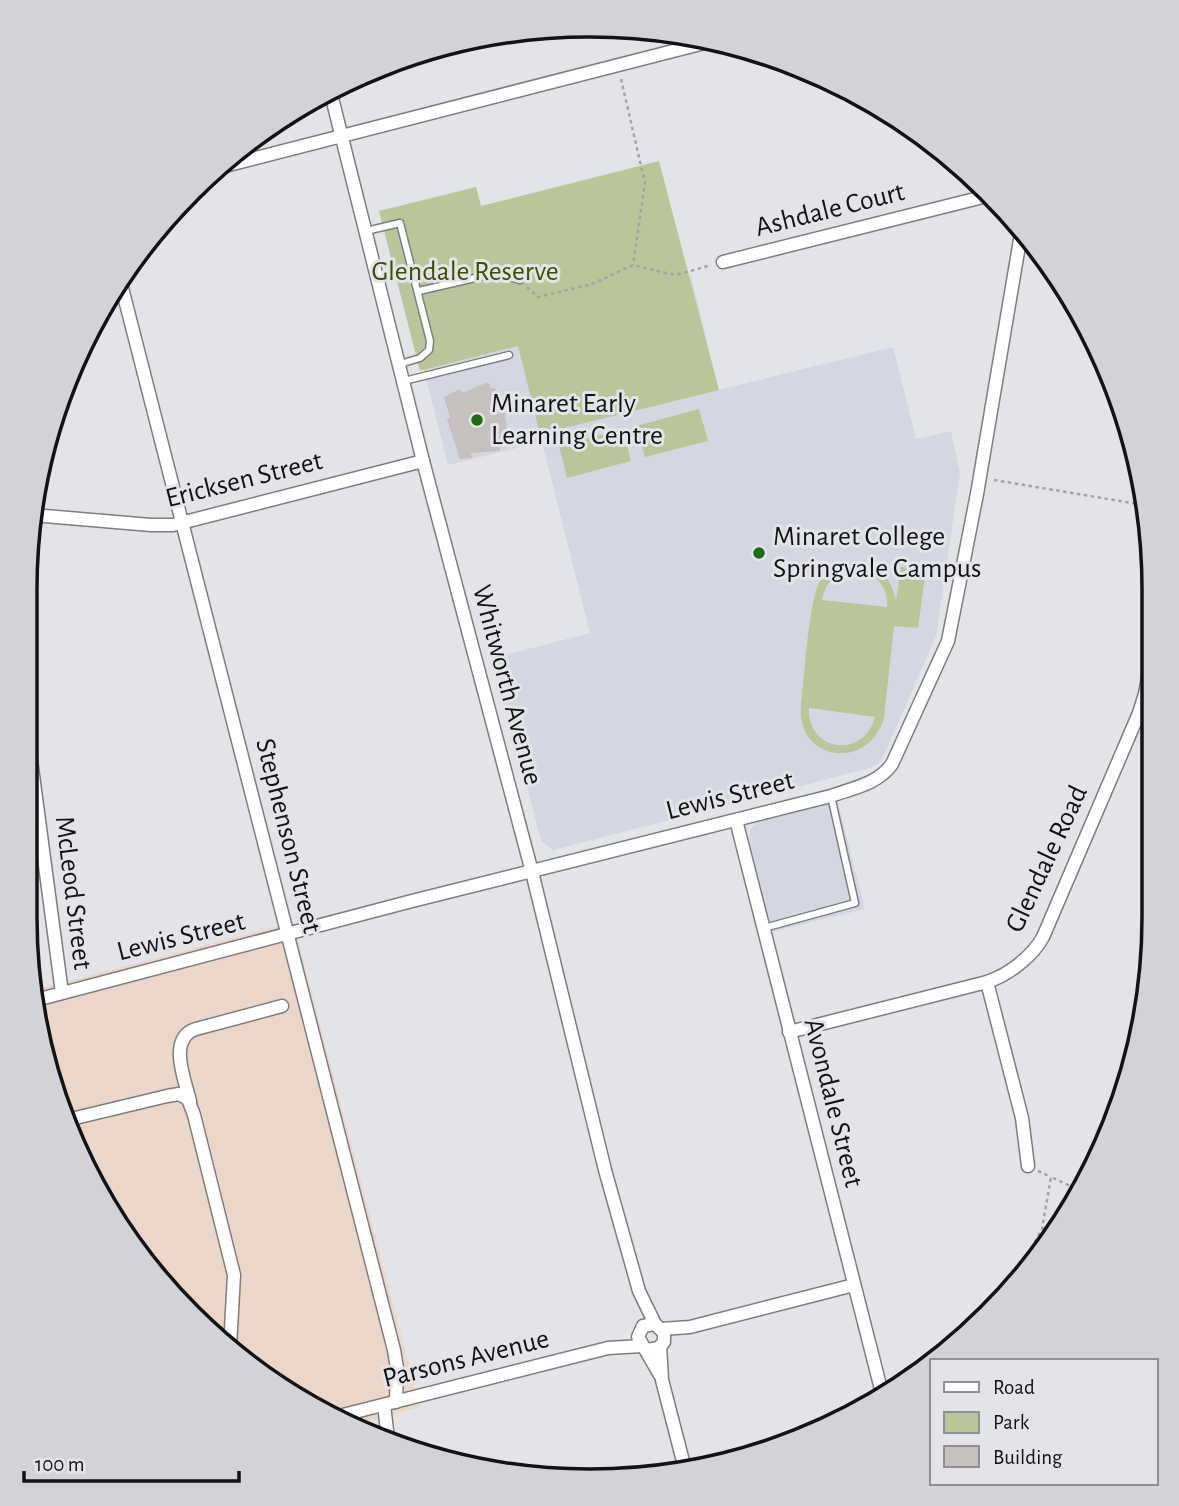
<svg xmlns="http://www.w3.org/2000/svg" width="1179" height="1506" font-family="'Alegreya Sans',sans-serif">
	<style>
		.built { fill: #d4d7e2 }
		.industrial { fill: #ecd6ca }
		.green { fill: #bac699; fill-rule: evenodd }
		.building { fill: #c4c1bf }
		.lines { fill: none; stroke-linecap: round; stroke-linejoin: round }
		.lane-casing { stroke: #7c7d80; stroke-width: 9 }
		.street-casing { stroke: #7c7d80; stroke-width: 15 }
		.path { stroke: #a2a3a6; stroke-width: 2.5; stroke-dasharray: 3.5 3.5; stroke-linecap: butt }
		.lane { stroke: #fff; stroke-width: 6 }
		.street { stroke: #fff; stroke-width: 12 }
		.poi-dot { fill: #1d6d11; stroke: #e3e4e8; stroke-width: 2.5 }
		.labels { text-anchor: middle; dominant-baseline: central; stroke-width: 6; stroke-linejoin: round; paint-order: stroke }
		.street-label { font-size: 28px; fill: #121314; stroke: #e3e4e8 }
		.park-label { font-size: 28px; fill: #414d00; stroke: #e3e4e8 }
		.poi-label { font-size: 28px; fill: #121314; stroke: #e3e4e8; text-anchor: start }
		.rim { fill: none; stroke: #121314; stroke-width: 3.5 }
	</style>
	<rect width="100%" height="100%" fill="#e3e4e8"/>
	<g class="built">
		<polygon points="691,275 719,390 893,347 916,439 951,431 960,473 936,636 881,762 870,768 553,850 541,841 494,658 590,633 542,442 448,465 424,370 518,346"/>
		<polygon points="838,802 865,909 772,932 749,841 750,830 758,822"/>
	</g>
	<polygon class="industrial" points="293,922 420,1407 353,1425 307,1406 190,1316 100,1199 44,1063 34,990"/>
	<g class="green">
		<polygon points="659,161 719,390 540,434 518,346 420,371 379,211 476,187 481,206"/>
		<polygon points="699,409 708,441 645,457 636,426"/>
		<polygon points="623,429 631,461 567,478 559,446"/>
		<path d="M858 562C880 566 892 579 896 601L901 567 926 570 918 628 894 626 884 718C868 772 796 761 801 706 804 680 809 599 820 581 829 567 843 562 858 562ZM855 570C875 572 889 587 887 607L822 600C825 582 837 571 855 570ZM809 709 810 708 875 717C864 759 808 752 809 709Z"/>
	</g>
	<polygon class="building" points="488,382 491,389 494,387 504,407 509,444 500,444 500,451 471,453 472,458 460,459 447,419 450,418 444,397 460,389 462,393"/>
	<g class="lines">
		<g class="lane-casing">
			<g id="lane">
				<polyline points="366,231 400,223 430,341 429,350 420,358 400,364"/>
				<polyline points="419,291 496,273 520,280"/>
				<polyline points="404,381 509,355"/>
				<polyline points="764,928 855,903 831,796"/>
			</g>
		</g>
		<g class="street-casing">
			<g id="street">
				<polyline points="330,90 423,461 532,872 605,1170 639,1291 655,1324"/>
				<polyline points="213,169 716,40"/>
				<polyline points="723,262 991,195"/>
				<polyline points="121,284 394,1350 397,1368 396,1402"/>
				<polyline points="33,515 151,525 173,525 423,461"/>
				<polyline points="25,715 62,993"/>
				<polyline points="736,820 883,1397"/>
				<polyline points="987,982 1022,1118 1028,1166"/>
				<path d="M36 1000 412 901 831 796C853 788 878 784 892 764L948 641 977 494 1022 228"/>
				<path d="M789 1032 987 982C1008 975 1032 957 1043 937L1139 713 1145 694 1151 662"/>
				<path d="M190 1101C185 1080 167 1038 196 1029L282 1006"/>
				<polyline points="67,1120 167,1096 179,1094 188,1099 194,1115 234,1275 230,1347"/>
				<polyline points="661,1329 690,1327 854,1285"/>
				<polyline points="660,1346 662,1380 685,1469"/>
				<polyline points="647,1350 659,1348 664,1342 664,1333 655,1324 643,1326 638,1337 660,1375"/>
				<polyline points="384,1405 388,1439"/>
				<polyline points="335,1417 608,1348 642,1346"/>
			</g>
		</g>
		<g class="path">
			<polyline points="621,79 645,183 633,265"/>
			<polyline points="527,287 538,297 592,284 633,265 670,274 680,274 711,265"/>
			<polyline points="994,480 1144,505"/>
			<polyline points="1038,1171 1051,1177"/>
			<polyline points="1023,1275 1033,1245 1042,1229 1051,1177 1081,1191"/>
		</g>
		<use href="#lane" class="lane"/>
		<use href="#street" class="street"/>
	</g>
	<g class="poi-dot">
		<circle cx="477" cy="420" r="7"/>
		<circle cx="759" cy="553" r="7"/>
	</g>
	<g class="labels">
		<g class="street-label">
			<text transform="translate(830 210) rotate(-14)">Ashdale Court</text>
			<text transform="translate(244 480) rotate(-14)">Ericksen Street</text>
			<text transform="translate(507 685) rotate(75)">Whitworth Avenue</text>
			<text transform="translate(730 796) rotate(-14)">Lewis Street</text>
			<text transform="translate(288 836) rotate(76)">Stephenson Street</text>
			<text transform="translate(1047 859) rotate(-65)">Glendale Road</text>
			<text transform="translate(73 893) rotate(83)">McLeod Street</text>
			<text transform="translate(181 937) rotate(-14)">Lewis Street</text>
			<text transform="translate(833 1103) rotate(76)">Avondale Street</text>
			<text transform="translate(466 1359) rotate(-14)">Parsons Avenue</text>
		</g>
		<g class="park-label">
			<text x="465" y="272">Glendale Reserve</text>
		</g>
		<g class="poi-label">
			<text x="491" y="404">Minaret Early<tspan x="491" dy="32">Learning Centre</tspan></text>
			<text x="773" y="537">Minaret College<tspan x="773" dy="32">Springvale Campus</tspan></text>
		</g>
	</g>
	<path d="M0 0H1179V1506H0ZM589 37H590A552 552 0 0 1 1142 589V917A552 552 0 0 1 590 1469H589A552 552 0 0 1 37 917V589A552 552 0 0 1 589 37Z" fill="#d2d3d7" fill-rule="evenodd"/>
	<path class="rim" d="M589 37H590A552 552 0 0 1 1142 589V917A552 552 0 0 1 590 1469H589A552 552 0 0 1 37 917V589A552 552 0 0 1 589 37Z"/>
	<rect x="930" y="1359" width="228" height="126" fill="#e3e4e8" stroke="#8f9093" stroke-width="2"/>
	<rect x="944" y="1382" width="35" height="10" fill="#ffffff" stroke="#8f9093" stroke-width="2"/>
	<text x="993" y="1394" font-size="21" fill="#121314">Road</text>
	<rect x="944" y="1412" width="35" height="21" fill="#bac699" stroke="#8f9093" stroke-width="2"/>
	<text x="993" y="1429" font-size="21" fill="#121314">Park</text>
	<rect x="944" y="1446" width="35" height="21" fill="#c4c1bf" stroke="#8f9093" stroke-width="2"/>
	<text x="993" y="1464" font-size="21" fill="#121314">Building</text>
	<path d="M24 1471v10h215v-10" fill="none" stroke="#121314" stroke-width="3.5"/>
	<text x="35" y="1471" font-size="21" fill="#121314" stroke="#e3e4e8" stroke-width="5" paint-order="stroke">100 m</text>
</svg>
